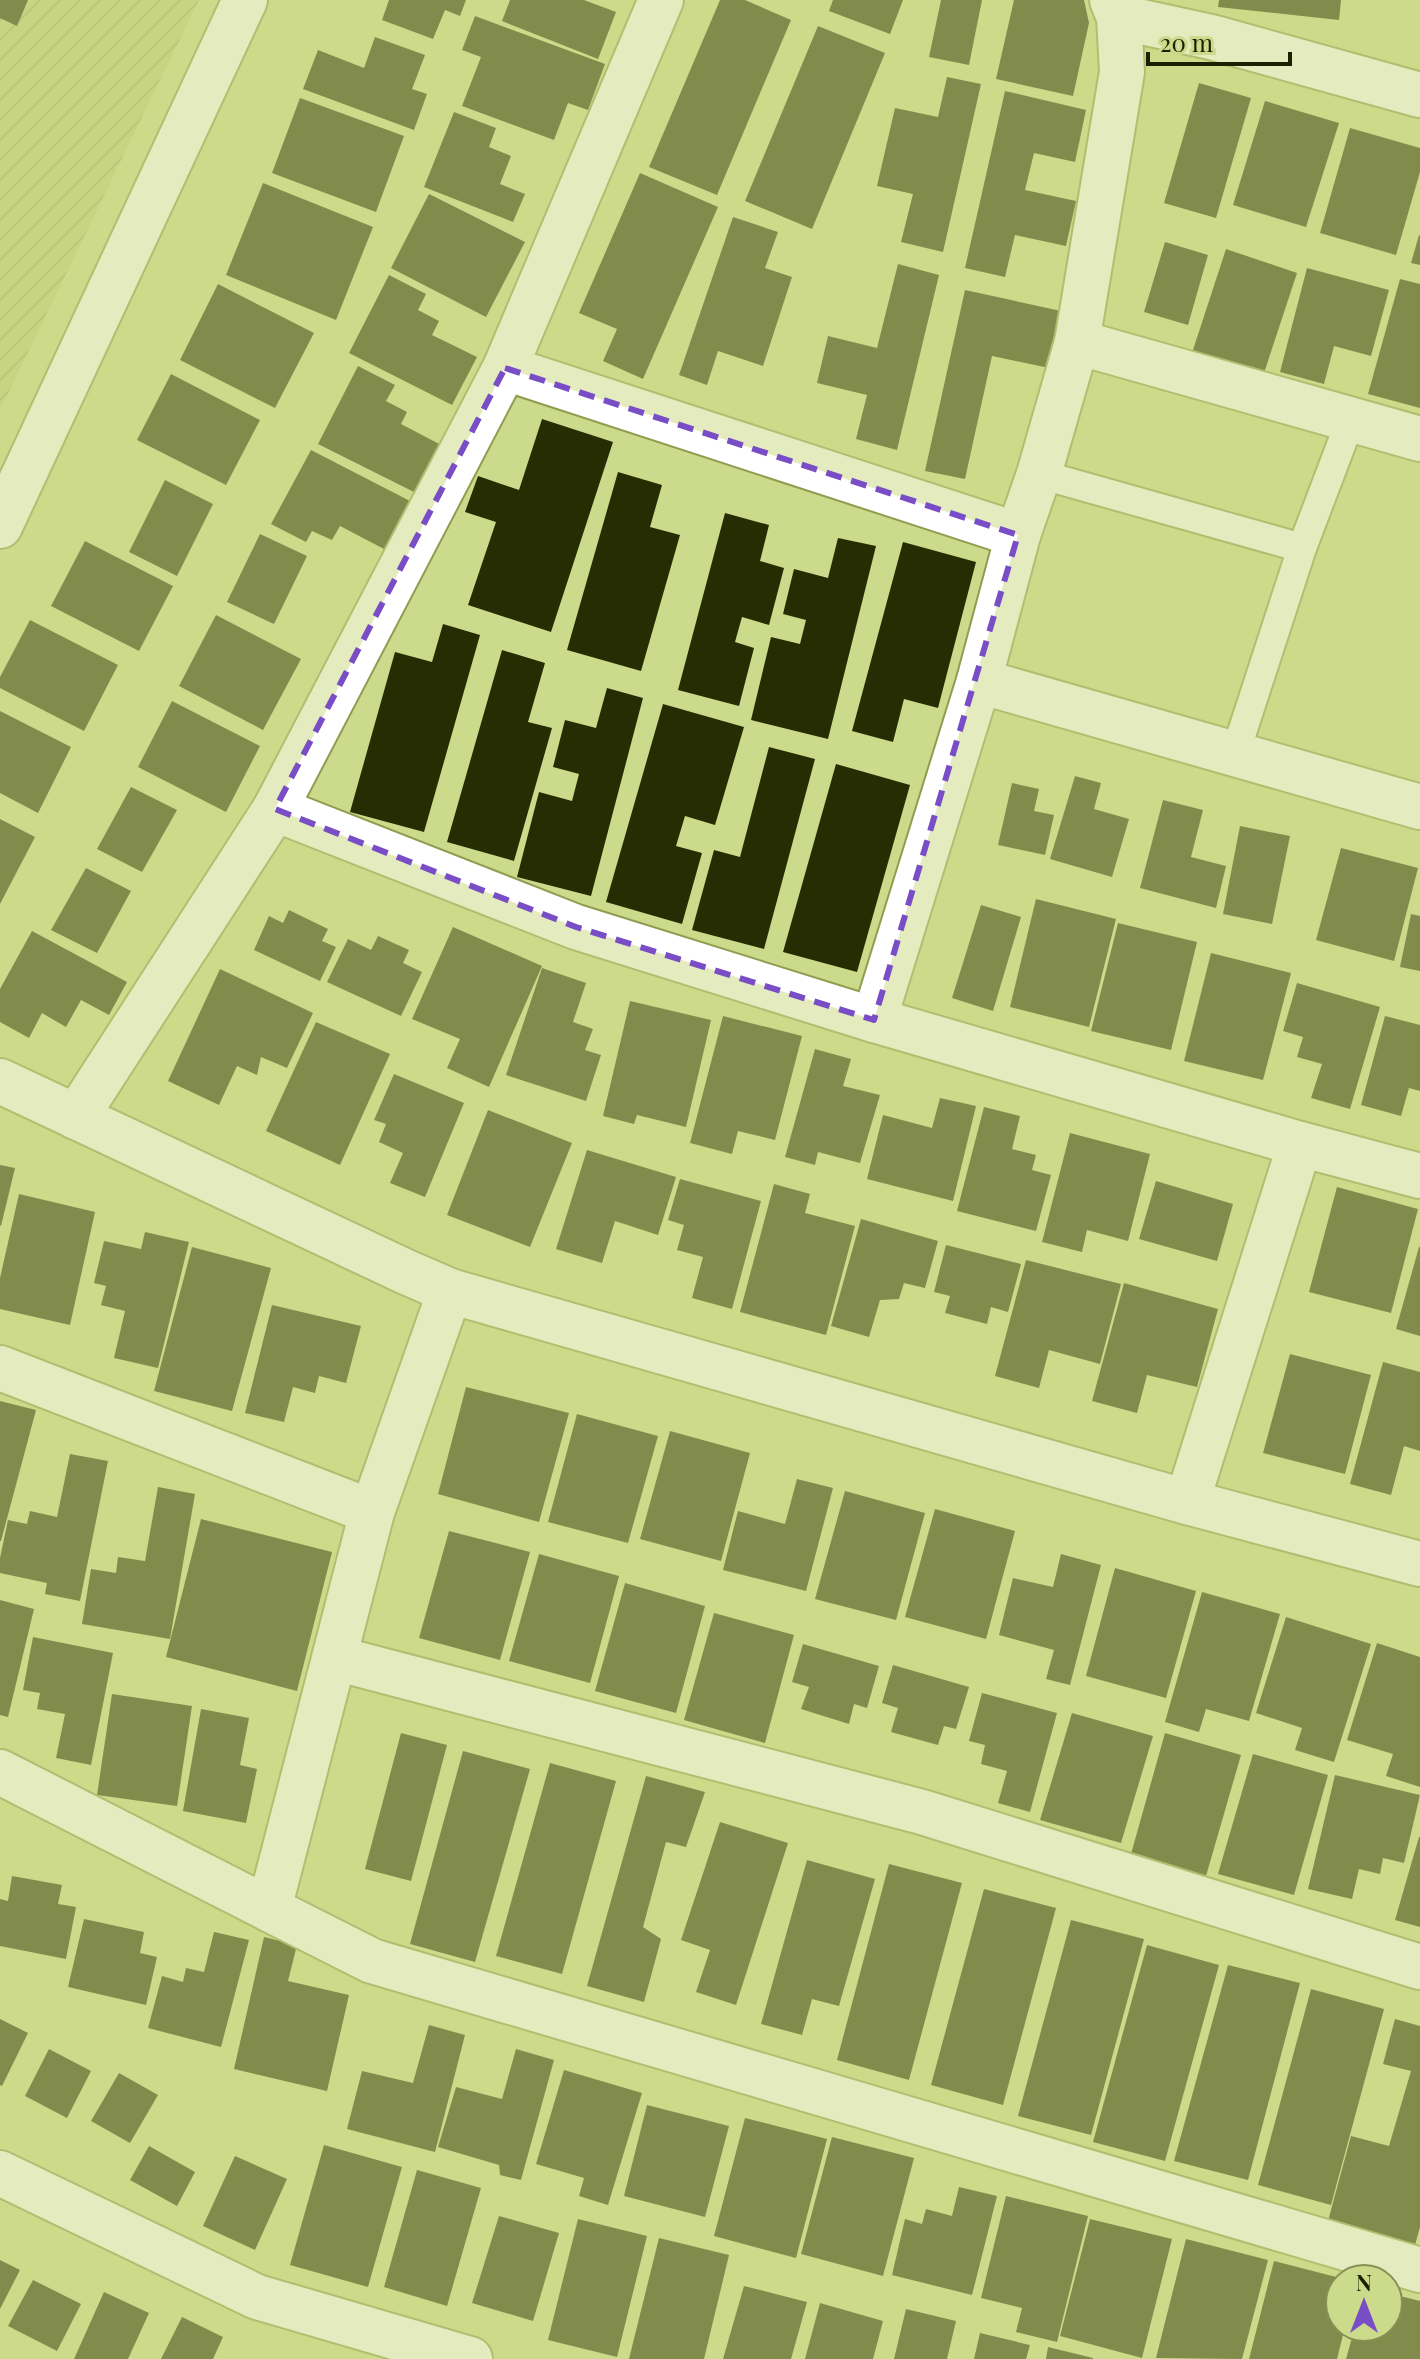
<svg xmlns="http://www.w3.org/2000/svg" width="1420" height="2359" font-family="'Playfair Display',serif">
	<style>
		.industrial { fill: url(#industrial-furrows) }
		.building { fill: #272d02 }
		.lines { fill: none; stroke-linecap: round; stroke-linejoin: round }
		.lane-casing { stroke: #909c4f; stroke-width: 32 }
		.street-casing { stroke: #909c4f; stroke-width: 48 }
		.lane { stroke: #fff; stroke-width: 28 }
		.street { stroke: #fff; stroke-width: 44 }
		.marked { fill: none; stroke: #794dc6; stroke-width: 6; stroke-dasharray: 16 10; stroke-linejoin: round }
	</style>
	<defs>
		<pattern id="industrial-furrows" width="10" height="10" patternUnits="userSpaceOnUse" patternTransform="scale(2)"><rect width="10" height="10" fill="#c1cf78"/><path d="M-1 1l2-2M0 10L10 0M9 11l2-2" fill="none" stroke="#a5b166"/></pattern>
	</defs>
	<rect width="100%" height="100%" fill="#ccda8b"/>
	<polygon class="industrial" points="0,0 199,0 0,410"/>
	<g class="building">
		<polygon points="0,0 28,0 17,26 0,18"/>
		<polygon points="389,0 466,0 460,16 445,10 433,39 382,20"/>
		<polygon points="510,0 584,0 616,12 598,59 502,21"/>
		<polygon points="720,0 745,0 791,20 717,195 649,167"/>
		<polygon points="833,0 903,0 890,34 829,11"/>
		<polygon points="941,0 982,0 969,65 929,57"/>
		<polygon points="1014,0 1084,0 1089,23 1073,96 996,79"/>
		<polygon points="1219,0 1341,0 1339,20 1218,7"/>
		<polygon points="475,16 605,64 588,110 568,103 554,140 462,106 481,57 462,50"/>
		<polygon points="818,26 885,53 812,229 745,201"/>
		<polygon points="375,37 425,55 412,89 427,94 414,130 303,89 318,50 364,68"/>
		<polygon points="947,77 981,84 943,252 901,242 913,194 877,186 895,108 938,117"/>
		<polygon points="1199,83 1251,98 1216,218 1164,203"/>
		<polygon points="1005,91 1086,110 1075,162 1034,153 1025,190 1076,201 1066,246 1015,235 1005,277 965,268"/>
		<polygon points="300,98 404,136 376,212 272,173"/>
		<polygon points="1265,101 1339,123 1306,227 1233,205"/>
		<polygon points="454,112 496,128 489,147 511,156 500,184 525,194 513,222 424,187"/>
		<polygon points="1350,128 1420,148 1420,172 1396,255 1320,233"/>
		<polygon points="640,173 718,207 643,379 603,361 617,329 579,313"/>
		<polygon points="263,183 373,227 336,320 226,275"/>
		<polygon points="429,194 525,242 486,317 391,268"/>
		<polygon points="733,217 778,232 765,268 792,277 763,366 718,351 707,385 679,375"/>
		<polygon points="1419,235 1420,236 1420,265 1411,263"/>
		<polygon points="1165,242 1208,255 1188,325 1144,312"/>
		<polygon points="1226,249 1297,273 1263,376 1192,353"/>
		<polygon points="898,264 939,275 897,450 856,439 867,395 817,383 828,336 877,348"/>
		<polygon points="1307,268 1389,290 1371,356 1334,346 1324,384 1280,372"/>
		<polygon points="389,275 426,294 418,310 439,321 432,335 477,357 452,405 349,353"/>
		<polygon points="1400,279 1420,284 1420,408 1368,394"/>
		<polygon points="218,284 314,333 275,408 180,360"/>
		<polygon points="965,290 1061,311 1049,368 992,356 965,479 925,471"/>
		<polygon points="358,366 395,385 386,401 407,412 401,424 445,447 420,495 318,444"/>
		<polygon points="171,374 260,420 226,485 137,440"/>
		<polygon points="542,419 613,442 551,632 468,605 496,522 465,512 478,476 519,490"/>
		<polygon points="311,450 410,501 386,550 340,526 332,540 312,531 306,542 271,524"/>
		<polygon points="618,472 662,485 650,527 680,535 641,671 567,650"/>
		<polygon points="165,480 213,504 177,576 129,552"/>
		<polygon points="725,513 769,525 760,561 784,568 769,625 742,617 735,642 754,648 739,706 678,690"/>
		<polygon points="260,534 307,556 274,624 227,602"/>
		<polygon points="838,538 876,546 828,739 751,720 771,637 800,644 806,620 783,614 794,569 828,578"/>
		<polygon points="85,541 173,586 139,651 51,606"/>
		<polygon points="903,542 976,562 938,708 904,699 893,742 852,731"/>
		<polygon points="216,615 301,659 263,730 179,686"/>
		<polygon points="30,620 118,665 84,731 0,688 0,677"/>
		<polygon points="443,624 480,635 424,832 350,812 395,652 432,662"/>
		<polygon points="502,650 545,663 528,722 552,728 514,861 447,842"/>
		<polygon points="607,688 643,698 591,896 517,877 539,792 572,801 579,774 553,767 565,720 596,728"/>
		<polygon points="172,701 260,746 226,812 138,767"/>
		<polygon points="663,704 744,727 715,825 685,816 676,846 702,853 682,924 606,902"/>
		<polygon points="0,711 71,747 38,813 0,793"/>
		<polygon points="769,747 815,759 764,949 692,930 714,850 740,857"/>
		<polygon points="836,764 910,785 857,972 783,952"/>
		<polygon points="1075,776 1101,783 1094,809 1129,819 1112,877 1050,859"/>
		<polygon points="1012,783 1039,789 1034,811 1054,815 1045,855 998,845"/>
		<polygon points="131,787 177,810 142,872 97,849"/>
		<polygon points="1163,800 1203,810 1191,857 1226,866 1216,908 1140,888"/>
		<polygon points="0,819 35,837 0,904"/>
		<polygon points="1240,826 1290,836 1272,924 1223,914"/>
		<polygon points="1341,848 1418,868 1394,961 1316,940"/>
		<polygon points="86,868 131,891 97,953 51,930"/>
		<polygon points="1036,899 1116,919 1089,1027 1010,1007"/>
		<polygon points="981,905 1021,917 993,1011 952,998"/>
		<polygon points="289,910 328,929 322,941 336,947 320,981 254,950 269,916 283,923"/>
		<polygon points="1411,914 1420,916 1420,971 1400,967"/>
		<polygon points="1118,923 1197,942 1171,1050 1091,1031"/>
		<polygon points="453,927 542,966 489,1087 447,1068 460,1039 412,1019"/>
		<polygon points="32,931 127,982 109,1015 81,1000 66,1027 42,1013 29,1038 0,1022 0,989"/>
		<polygon points="378,936 409,950 403,963 422,972 401,1016 327,982 348,939 371,950"/>
		<polygon points="1211,953 1291,973 1263,1080 1184,1061"/>
		<polygon points="542,968 586,983 573,1022 593,1029 585,1050 601,1055 586,1101 506,1075"/>
		<polygon points="220,969 313,1013 287,1068 261,1057 257,1075 237,1066 219,1105 168,1081"/>
		<polygon points="1297,983 1380,1007 1350,1109 1311,1098 1322,1064 1297,1057 1303,1037 1283,1031"/>
		<polygon points="630,1001 711,1020 686,1127 637,1115 634,1124 603,1116"/>
		<polygon points="723,1016 802,1036 775,1140 738,1131 732,1154 690,1143"/>
		<polygon points="1385,1016 1420,1025 1420,1091 1409,1088 1401,1116 1361,1105"/>
		<polygon points="316,1022 390,1054 340,1165 266,1131"/>
		<polygon points="815,1049 851,1059 843,1086 880,1095 860,1163 818,1152 815,1165 785,1157"/>
		<polygon points="394,1074 464,1103 425,1197 390,1183 403,1153 379,1142 386,1124 374,1120"/>
		<polygon points="940,1098 976,1106 953,1201 867,1179 883,1115 932,1128"/>
		<polygon points="984,1107 1020,1116 1012,1149 1036,1155 1032,1170 1051,1175 1036,1231 957,1211"/>
		<polygon points="488,1110 572,1143 530,1247 447,1215"/>
		<polygon points="1070,1133 1150,1154 1128,1241 1087,1230 1082,1252 1042,1242"/>
		<polygon points="587,1150 676,1177 658,1235 615,1221 602,1263 556,1249"/>
		<polygon points="0,1165 15,1168 1,1226 0,1225"/>
		<polygon points="680,1179 761,1201 732,1309 692,1298 703,1257 677,1250 684,1225 668,1220"/>
		<polygon points="1156,1181 1233,1204 1217,1261 1139,1239"/>
		<polygon points="774,1184 810,1194 805,1213 855,1226 826,1335 740,1312"/>
		<polygon points="1337,1187 1418,1209 1391,1313 1309,1292"/>
		<polygon points="19,1194 95,1212 70,1325 0,1309 0,1278"/>
		<polygon points="861,1219 938,1241 925,1288 904,1283 899,1299 880,1300 869,1337 831,1326"/>
		<polygon points="145,1232 189,1242 158,1368 114,1358 125,1311 101,1305 106,1286 94,1283 104,1241 141,1249"/>
		<polygon points="946,1245 1021,1264 1008,1312 991,1307 987,1324 945,1313 950,1296 934,1292"/>
		<polygon points="192,1247 271,1268 232,1411 154,1391"/>
		<polygon points="1419,1247 1420,1247 1420,1336 1396,1329"/>
		<polygon points="1026,1260 1121,1284 1100,1364 1049,1350 1039,1388 995,1376"/>
		<polygon points="1124,1283 1218,1309 1197,1387 1147,1375 1137,1413 1092,1401"/>
		<polygon points="272,1305 361,1326 346,1383 319,1376 315,1393 293,1387 284,1422 245,1413"/>
		<polygon points="1290,1354 1371,1375 1345,1474 1263,1453"/>
		<polygon points="1383,1362 1420,1372 1420,1451 1404,1446 1391,1495 1350,1484"/>
		<polygon points="466,1387 569,1413 539,1522 438,1494"/>
		<polygon points="0,1401 36,1410 1,1541 0,1541"/>
		<polygon points="577,1414 658,1436 628,1543 548,1522"/>
		<polygon points="670,1431 750,1453 721,1561 640,1539"/>
		<polygon points="70,1454 108,1461 80,1601 45,1594 47,1583 0,1573 0,1558 8,1520 27,1524 30,1511 57,1517"/>
		<polygon points="797,1479 833,1488 806,1591 723,1570 738,1511 785,1524"/>
		<polygon points="158,1487 195,1494 170,1639 82,1624 91,1569 116,1573 118,1557 145,1561"/>
		<polygon points="845,1491 925,1513 896,1620 815,1599"/>
		<polygon points="935,1509 1015,1531 986,1639 905,1617"/>
		<polygon points="201,1519 332,1552 297,1691 166,1657"/>
		<polygon points="449,1531 530,1552 500,1660 419,1638"/>
		<polygon points="539,1554 619,1576 590,1683 509,1661"/>
		<polygon points="1061,1554 1101,1565 1070,1685 1046,1679 1054,1650 999,1635 1013,1578 1053,1587"/>
		<polygon points="1115,1568 1196,1591 1166,1698 1086,1676"/>
		<polygon points="625,1583 705,1606 676,1713 595,1691"/>
		<polygon points="1202,1592 1280,1614 1249,1721 1206,1709 1199,1732 1165,1722"/>
		<polygon points="0,1600 34,1609 8,1717 0,1715"/>
		<polygon points="714,1613 794,1635 765,1743 684,1720"/>
		<polygon points="1286,1617 1371,1644 1334,1762 1295,1750 1302,1728 1256,1713"/>
		<polygon points="33,1637 113,1653 91,1765 56,1758 65,1714 37,1709 40,1693 23,1690"/>
		<polygon points="1377,1643 1420,1657 1420,1787 1386,1776 1393,1754 1347,1740"/>
		<polygon points="803,1644 879,1666 867,1708 854,1704 849,1724 801,1709 809,1687 792,1682"/>
		<polygon points="893,1665 969,1687 956,1729 944,1726 938,1745 891,1732 898,1708 882,1703"/>
		<polygon points="982,1693 1057,1713 1030,1812 998,1803 1007,1771 981,1764 985,1745 969,1741"/>
		<polygon points="112,1694 192,1706 177,1806 97,1795"/>
		<polygon points="201,1709 249,1718 240,1765 257,1769 246,1823 183,1811"/>
		<polygon points="1072,1713 1153,1736 1121,1843 1040,1820"/>
		<polygon points="401,1733 447,1745 411,1881 365,1869"/>
		<polygon points="1165,1733 1241,1755 1206,1876 1131,1854"/>
		<polygon points="463,1751 530,1769 475,1962 410,1944"/>
		<polygon points="1253,1754 1328,1775 1294,1895 1218,1874"/>
		<polygon points="550,1763 616,1781 562,1974 496,1956"/>
		<polygon points="1335,1775 1420,1795 1404,1863 1383,1858 1380,1874 1359,1869 1352,1899 1308,1889"/>
		<polygon points="646,1776 705,1792 686,1847 666,1842 643,1927 661,1939 644,2002 587,1986"/>
		<polygon points="720,1822 788,1843 736,2005 696,1992 710,1950 681,1940"/>
		<polygon points="1419,1837 1420,1837 1420,1927 1395,1920"/>
		<polygon points="807,1860 875,1879 839,2006 812,1999 802,2035 761,2024"/>
		<polygon points="889,1864 962,1883 909,2080 837,2060"/>
		<polygon points="12,1876 62,1885 58,1904 76,1907 66,1959 0,1946 0,1899 8,1901"/>
		<polygon points="984,1889 1056,1908 1003,2105 931,2085"/>
		<polygon points="84,1919 144,1932 140,1953 157,1957 146,2005 68,1987"/>
		<polygon points="1071,1920 1144,1939 1091,2135 1018,2116"/>
		<polygon points="214,1932 249,1940 221,2047 148,2028 162,1976 183,1982 186,1968 204,1972"/>
		<polygon points="264,1937 297,1945 288,1981 349,1995 327,2091 234,2069"/>
		<polygon points="1147,1945 1219,1965 1165,2161 1093,2142"/>
		<polygon points="1228,1965 1300,1983 1248,2180 1174,2161"/>
		<polygon points="1311,1989 1384,2009 1331,2205 1258,2185"/>
		<polygon points="0,2019 28,2033 2,2086 0,2085"/>
		<polygon points="1395,2019 1420,2026 1420,2227 1415,2245 1328,2221 1351,2136 1389,2146 1411,2071 1383,2064"/>
		<polygon points="429,2025 465,2035 435,2152 347,2129 362,2071 413,2083"/>
		<polygon points="49,2049 91,2071 67,2118 25,2096"/>
		<polygon points="516,2049 554,2060 521,2180 500,2175 499,2165 438,2147 456,2087 502,2099"/>
		<polygon points="564,2070 642,2093 608,2205 579,2196 584,2178 536,2164"/>
		<polygon points="119,2073 158,2095 130,2143 91,2121"/>
		<polygon points="647,2105 729,2126 705,2217 624,2196"/>
		<polygon points="745,2118 827,2139 796,2258 714,2236"/>
		<polygon points="832,2137 914,2158 883,2276 801,2254"/>
		<polygon points="324,2145 402,2167 368,2287 290,2265"/>
		<polygon points="149,2146 195,2172 177,2206 130,2180"/>
		<polygon points="235,2156 287,2179 255,2250 203,2226"/>
		<polygon points="417,2170 481,2188 447,2306 384,2287"/>
		<polygon points="959,2187 997,2196 972,2295 892,2275 905,2219 922,2224 926,2209 952,2216"/>
		<polygon points="1006,2196 1088,2216 1057,2342 1016,2332 1022,2308 981,2298"/>
		<polygon points="499,2216 559,2233 533,2321 472,2303"/>
		<polygon points="578,2219 647,2236 617,2357 548,2340"/>
		<polygon points="1090,2219 1172,2239 1142,2358 1060,2336"/>
		<polygon points="659,2238 729,2255 704,2359 629,2359"/>
		<polygon points="1186,2239 1268,2260 1242,2359 1156,2358"/>
		<polygon points="0,2260 20,2270 0,2309"/>
		<polygon points="1274,2261 1340,2278 1340,2327 1345,2327 1337,2359 1249,2359"/>
		<polygon points="33,2280 81,2304 57,2351 8,2326"/>
		<polygon points="744,2286 807,2302 791,2359 723,2359"/>
		<polygon points="104,2292 149,2313 128,2359 74,2359"/>
		<polygon points="1388,2293 1420,2301 1420,2359 1346,2359 1355,2327 1388,2327"/>
		<polygon points="820,2303 883,2321 873,2359 805,2359"/>
		<polygon points="906,2309 956,2321 947,2359 894,2359"/>
		<polygon points="182,2317 223,2337 213,2359 161,2359"/>
		<polygon points="980,2333 1030,2345 1026,2359 974,2359"/>
		<polygon points="1048,2347 1093,2358 1093,2359 1046,2359"/>
	</g>
	<g class="lines">
		<g class="lane-casing">
			<g id="lane">
				<polyline points="1039,474 1302,548"/>
				<polyline points="1235,754 1302,548 1351,419"/>
			</g>
		</g>
		<g class="street-casing">
			<g id="street">
				<polyline points="1119,17 1211,37 1420,95"/>
				<polyline points="1077,342 1420,439"/>
				<polyline points="505,368 1018,535"/>
				<polyline points="0,526 245,0"/>
				<polyline points="979,681 1420,807"/>
				<polyline points="275,809 505,368 661,0"/>
				<polyline points="874,1020 1300,1144 1420,1176"/>
				<polyline points="0,1081 404,1271 450,1291 1187,1502 1420,1564"/>
				<polyline points="76,1117 275,809 576,927 874,1020 979,681 1018,535 1039,474 1077,342 1122,72 1119,17 1112,0"/>
				<polyline points="0,1368 372,1512"/>
				<polyline points="1187,1502 1300,1144"/>
				<polyline points="335,1658 922,1812 1420,1967"/>
				<polyline points="0,1772 269,1909 372,1512 450,1291"/>
				<polyline points="269,1909 372,1961 1420,2270"/>
				<polyline points="0,2173 257,2297 470,2359"/>
			</g>
		</g>
		<use href="#lane" class="lane"/>
		<use href="#street" class="street"/>
	</g>
	<path d="M0 0H1420V2359H0ZM505 368 1018 535 874 1020 576 927 275 809Z" fill="#ccda8b" fill-opacity=".55" fill-rule="evenodd"/>
	<path class="marked" d="M505 368 1018 535 874 1020 576 927 275 809Z"/>
	<g transform="translate(1364 2303)"><circle r="38" fill="#ccda8b" stroke="#869054" stroke-width="2"/>
	<path d="M0-6L14 30L0 20L-14 30Z" fill="#794dc6"/>
	<text y="-12" font-size="22" font-weight="bold" text-anchor="middle" fill="#1c2001">N</text>
	</g>
	<path d="M1148 52v12h142v-12" fill="none" stroke="#1c2001" stroke-width="4"/>
	<text x="1160" y="52" font-size="24" fill="#1c2001" stroke="#ccda8b" stroke-width="6" paint-order="stroke">20 m</text>
</svg>
